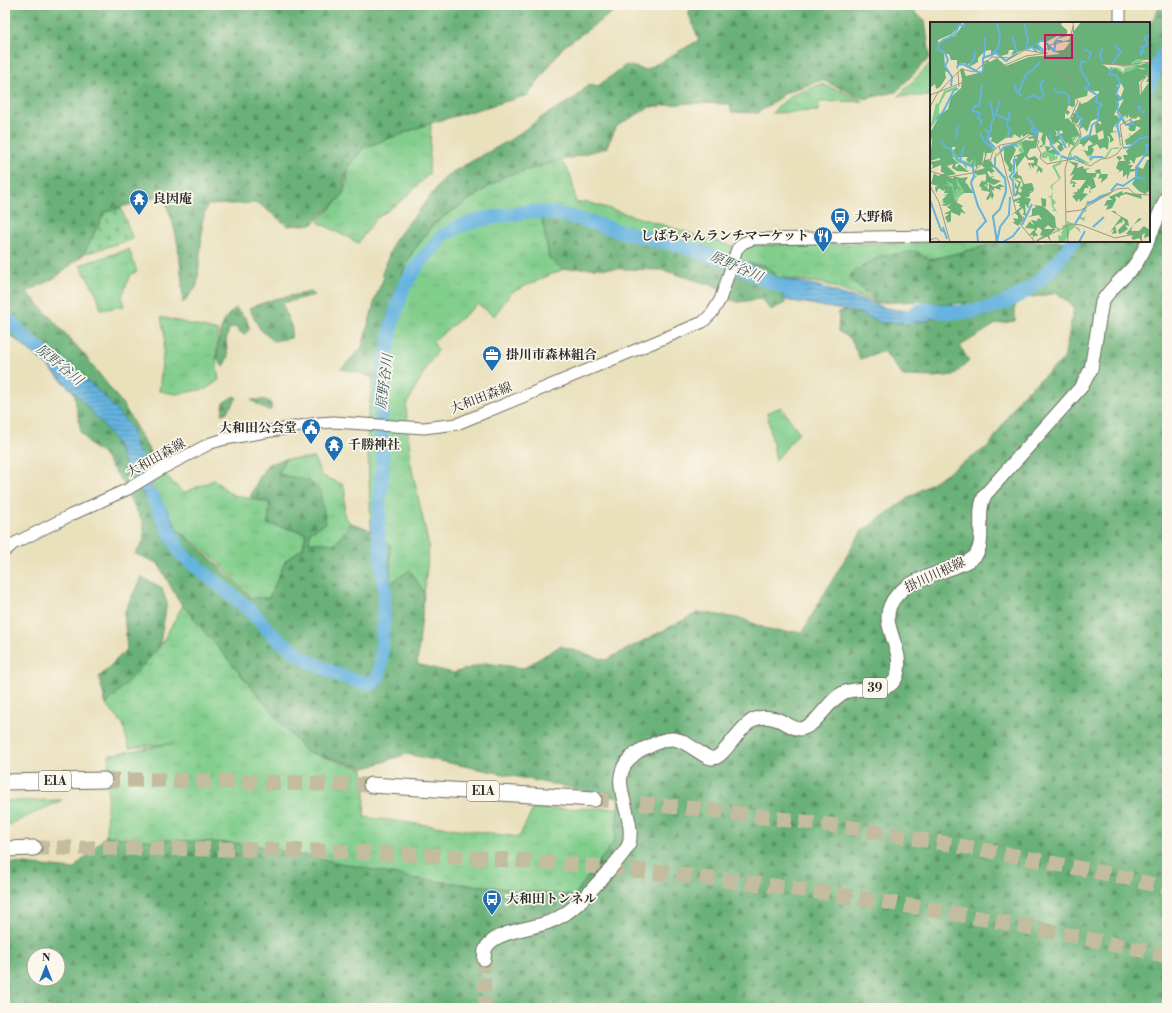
<svg xmlns="http://www.w3.org/2000/svg" width="1172" height="1013" font-family="'Libre Bodoni','Noto Serif JP',serif">
	<style>
		.grass { fill: url(#grass-tufts); stroke: #567c5c }
		.forest { fill: url(#forest-firs); stroke: #4a6e52; fill-rule: evenodd }
		.cemetery { fill: url(#cemetery-stones); stroke: #567c5c }
		.water { fill: url(#water-rules); stroke: #486f85 }
		.lines { fill: none; stroke-linecap: round; stroke-linejoin: round }
		.river { stroke: #65b3df; stroke-width: 14 }
		.primary-tunnel { stroke: #c3bc9f; stroke-width: 13; stroke-dasharray: 13 6; stroke-linecap: butt }
		.motorway-tunnel { stroke: #c3bc9f; stroke-width: 15; stroke-dasharray: 15 8; stroke-linecap: butt }
		.secondary-casing { stroke: #6e6a5e; stroke-width: 13 }
		.primary-casing { stroke: #6e6a5e; stroke-width: 15 }
		.motorway-casing { stroke: #6e6a5e; stroke-width: 17 }
		.secondary { stroke: #fff; stroke-width: 11 }
		.primary { stroke: #fff; stroke-width: 13 }
		.motorway { stroke: #fff; stroke-width: 15 }
		.labels { text-anchor: middle; dominant-baseline: central; stroke-width: 3.5; stroke-linejoin: round; paint-order: stroke }
		.shield { fill: #fbf7ec; stroke: #696865; stroke-width: 1 }
		.shield-label { font-size: 12px; font-weight: bold; fill: #2b2b2b }
		.poi-label { font-size: 13px; font-weight: bold; fill: #2b2b2b; stroke: #fbf7ec; text-anchor: start }
		.street-label { font-size: 13px; fill: #2b2b2b; stroke: #fbf7ec }
		.water-label { font-size: 14px; font-style: italic; fill: #3f5b6a; stroke: #fbf7ec }
		.inset-river { fill: none; stroke: #65b3df; stroke-width: 2 }
		.inset-road { fill: none; stroke: #9d9882; stroke-width: 1 }
		.view { fill: #c2185b; fill-opacity: 0.15; stroke: #c2185b; stroke-width: 2 }
		.inset-edge { fill: none; stroke: #2b2b2b; stroke-width: 2 }
	</style>
	<defs>
		<pattern id="grass-tufts" width="24" height="20" patternUnits="userSpaceOnUse"><rect width="24" height="20" fill="#82ce8d"/><path d="M3 7l-1-3M5 7V3M7 7l1-3M15 17l-1-3M17 17v-4M19 17l1-3" fill="none" stroke="#70b17a"/></pattern>
		<pattern id="forest-firs" width="22" height="20" patternUnits="userSpaceOnUse"><rect width="22" height="20" fill="#69b178"/><path d="M5 1l3.5 6h-7zM16 11l3.5 6h-7z" fill="#579063"/></pattern>
		<pattern id="cemetery-stones" width="16" height="16" patternUnits="userSpaceOnUse"><rect width="16" height="16" fill="#82ce8d"/><path d="M2 7V4a2 2 0 0 1 4 0v3zM10 15v-3a2 2 0 0 1 4 0v3z" fill="#70b17a"/></pattern>
		<pattern id="water-rules" width="6" height="5" patternUnits="userSpaceOnUse"><rect width="6" height="5" fill="#65b3df"/><path d="M0 2.5h6" fill="none" stroke="#5392b5"/></pattern>
	</defs>
	<rect width="100%" height="100%" fill="#fbf7ec"/>
	<filter id="ink" filterUnits="userSpaceOnUse"><feTurbulence type="fractalNoise" baseFrequency=".025" numOctaves="2"/><feDisplacementMap in="SourceGraphic" scale="8" xChannelSelector="R" yChannelSelector="G"/><feConvolveMatrix kernelMatrix="1 2 1 2 8 2 1 2 1" color-interpolation-filters="sRGB"/></filter>
	<filter id="wash" filterUnits="userSpaceOnUse"><feTurbulence type="fractalNoise" baseFrequency=".012" numOctaves="4" result="noise"/><feDisplacementMap in="SourceGraphic" scale="16" xChannelSelector="R" yChannelSelector="G"/><feGaussianBlur stdDeviation="0.9" result="paint"/><feColorMatrix in="noise" values="0 0 0 0 0 0 0 0 0 0 0 0 0 0 0 0 0 1.4 0 .05"/><feComposite in="paint" operator="in"/></filter>
	<g filter="url(#wash)">
		<rect width="100%" height="100%" fill="#e9e0bc"/>
		<g class="grass">
			<polygon points="931,63 931,96 898,96"/>
			<polygon points="822,84 858,98 862,101 819,102 818,111 772,113 790,96"/>
			<polygon points="431,123 429,174 405,198 376,219 358,243 318,222 342,196 347,184 349,166 363,148"/>
			<path d="M559 160C573 171 573 187 576 203L587 202 742 249 752 245 1002 241C953 256 902 265 852 274L849 279 865 291 875 303 826 284 776 277 774 272 764 265 752 264 707 252 679 240 652 237 530 209 507 213 541 212 549 258 566 268 512 292 494 316 478 304 433 342 438 351 427 366 406 406 411 465 429 546 417 664 387 675 390 545 371 531 367 423 373 378 380 370 393 304 394 294 399 277 411 255 431 227 442 218 505 176Z"/>
			<polygon points="129,249 137,272 131,274 122,296 124,306 101,310 97,295 80,265"/>
			<polygon points="161,317 218,331 216,360 219,380 206,389 177,394 159,391 165,337"/>
			<polygon points="781,407 799,432 776,460 767,413"/>
			<polygon points="314,458 322,476 342,484 345,491 344,515 350,523 336,544 309,543 309,481 278,474 285,459"/>
			<polygon points="163,472 183,493 214,480 233,495 270,503 268,524 306,533 303,548 286,560 269,598 255,602 217,561 175,528 167,509 156,494 153,479"/>
			<polygon points="183,605 305,751 363,769 365,794 364,817 519,837 533,809 618,808 615,840 574,896 417,879 106,836 109,755 174,743 129,748 123,724 106,705 146,658 159,648"/>
			<polygon points="62,800 5,827 5,801"/>
		</g>
		<g class="forest">
			<path d="M5 5H613V12L563 47 528 95 431 123 363 148 349 166 342 196 313 224 288 226 258 203 207 205 202 223V234L197 286 183 303C181 266 179 228 162 195L105 212 84 254 56 277 27 292 83 353 124 406 159 468 125 486 102 453 93 448 81 432 74 393 47 365 5 331Z"/>
			<polygon points="697,5 704,5 715,8 721,5 906,5 925,21 930,57 896,92 864,99 822,80 787,92 758,113 731,112 730,104 688,103 650,107 617,126 606,148 505,176 450,212 432,225 411,255 394,294 393,304 380,370 373,378 360,373 341,369 362,347 376,296 384,277 382,274 394,241 447,175 510,140 545,115 575,98 588,85 598,86 626,65 646,70 699,40 688,12"/>
			<path d="M1161 5H1167V1008H5V862L73 869 106 836 139 840H172L250 844 417 879 574 896 615 840 619 798 406 754 366 768 305 751 178 600 158 563 135 554 144 540 143 522 127 494 136 486 152 506 162 517 218 565 250 598H269L286 560 303 548 306 533 268 524 270 503 250 497 260 476 268 464 285 459 278 474 309 481 320 491 326 523 310 532 309 542 336 544 350 523 366 528 390 544V584L410 570 424 592 417 664 453 673 486 663 524 668 560 646 606 660 699 612 743 619 772 631 803 632 817 606 861 532 905 500 989 446 1021 396 1064 359 1074 307 1057 293 1015 300V321L996 324 960 346 969 361 954 375 935 377 903 376 884 351 860 359 850 338 838 331 839 312 848 310 867 316 882 323H900L929 321 967 302 947 305 922 301 875 303 869 292 862 290 850 277 853 272 881 256 917 251 930 260 1006 241H1041L1042 244 1044 241H1149V26ZM34 955H58V979H34Z"/>
			<polygon points="541,212 578,220 604,230 677,245 706,254 752,264 764,265 774,272 785,303 771,310 761,299 738,302 727,299 723,289 663,270 585,268 563,269 549,258"/>
			<polygon points="311,292 315,295 282,303 292,329 291,338 273,341 260,329 249,308 274,299"/>
			<path d="M236 308 246 318 250 329 244 335 235 327 229 329 226 341 228 357 223 367 217 358C219 339 219 319 236 308Z"/>
			<polygon points="234,396 237,398 226,413 222,414 224,402"/>
			<path d="M251 400C260 400 274 397 271 410H267Z"/>
			<polygon points="141,577 161,587 167,603 159,648 106,705 99,677 127,649 124,613"/>
		</g>
		<polygon class="cemetery" points="121,208 133,239 84,254 105,212"/>
		<g class="water">
			<polygon points="776,277 818,286 886,308 906,311 926,308 945,312 926,321 882,323 858,313 806,303 784,300"/>
			<path d="M39 357 79 374 103 395 131 427 136 448 148 464 154 495 167 509 175 525C157 521 131 477 123 460 120 454 119 446 115 441 94 410 65 384 39 357Z"/>
		</g>
		<g class="lines">
			<g class="river">
				<polyline points="1149,85 1167,46"/>
				<polyline points="5,316 29,341 73,377"/>
				<path d="M908 317C913 314 919 310 925 309 931 307 939 312 946 312 952 312 958 312 964 312 1016 308 1045 281 1073 241"/>
				<polyline points="153,498 181,554 250,610 274,636 305,659 336,674 359,682 373,683 379,675 381,663 385,594 378,530 383,460 383,443 380,428 382,414 381,392 392,324 404,286 422,259 433,248 442,236 460,226 483,219 532,211 558,214 587,221 615,230 685,247 729,262 765,280 796,292"/>
			</g>
		</g>
	</g>
	<g filter="url(#ink)">
		<g class="lines">
			<polyline class="primary-tunnel" points="484,959 485,1008"/>
			<g class="motorway-tunnel">
				<polyline points="104,780 167,780 371,785"/>
				<polyline points="594,799 708,810 853,828 984,850 1114,875 1167,888"/>
				<path d="M34 848C182 848 329 849 476 858 708 871 940 905 1167 956"/>
			</g>
			<g class="secondary-casing">
				<g id="secondary">
					<polyline points="1120,23 1120,5"/>
					<polyline points="5,551 13,544 71,515 128,489 163,468 211,443 225,439 318,423 334,422 424,428 457,424 703,322 712,313 720,300 737,249 743,243 753,239 931,236"/>
				</g>
			</g>
			<g class="primary-casing">
				<g id="primary">
					<polyline points="1149,238 1167,196"/>
					<path d="M484 959C485 956 484 953 485 950 492 931 532 929 549 922 557 919 567 913 574 907 583 900 626 853 629 844 637 813 602 778 635 754 639 750 645 748 650 746 672 734 679 738 699 752 704 755 709 759 714 758 725 756 739 727 753 720 763 715 775 718 785 723 790 725 794 729 800 729 816 728 828 699 845 692 858 687 881 691 890 685 893 683 896 679 897 675 905 650 881 627 890 606 900 582 930 576 952 568 960 565 969 562 975 556 987 542 975 513 985 495L1082 386 1091 369 1102 302C1110 288 1123 279 1134 266 1140 258 1144 250 1148 241"/>
				</g>
			</g>
			<g class="motorway-casing">
				<g id="motorway">
					<polyline points="5,782 104,780"/>
					<polyline points="371,785 594,799"/>
					<polyline points="5,849 34,848"/>
				</g>
			</g>
			<use href="#secondary" class="secondary"/>
			<use href="#primary" class="primary"/>
			<use href="#motorway" class="motorway"/>
		</g>
	</g>
	<defs>
		<g id="temple-pin" transform="scale(1)"><path d="M0 17L-7.5 6A9.5 9.5 0 1 1 7.5 6Z" fill="#1f6fb2" stroke="#fbf7ec"/><path d="M0-6L5-2H3V0L6.5 2.5H4V6H1.5V3h-3V6H-4V2.5H-6.5L-3 0V-2H-5Z" fill="#fff"/></g>
		<g id="bus-pin" transform="scale(1)"><path d="M0 17L-7.5 6A9.5 9.5 0 1 1 7.5 6Z" fill="#1f6fb2" stroke="#fbf7ec"/><path d="M-5-6H5V4H4V6H2V4H-2V6H-4V4H-5ZM-3.5-4V0h7V-4ZM-3.5 1.2v1.5H-2V1.2ZM2 1.2v1.5H3.5V1.2Z" fill="#fff"/></g>
		<g id="restaurant-pin" transform="scale(1)"><path d="M0 17L-7.5 6A9.5 9.5 0 1 1 7.5 6Z" fill="#1f6fb2" stroke="#fbf7ec"/><path d="M-5-6h1v4h1v-4h1v4h1v-4h1v5L-1.5 .5V6h-2V.5L-5-1ZM5-6V6H3V1.5H1.5Q1.5-4 5-6Z" fill="#fff"/></g>
		<g id="office-pin" transform="scale(1)"><path d="M0 17L-7.5 6A9.5 9.5 0 1 1 7.5 6Z" fill="#1f6fb2" stroke="#fbf7ec"/><path d="M-6-3h4V-5.5h4V-3h4V5H-6ZM-1-4.5V-3h2v-1.5ZM-6 0V1H6V0Z" fill="#fff"/></g>
		<g id="civic-pin" transform="scale(1)"><path d="M0 17L-7.5 6A9.5 9.5 0 1 1 7.5 6Z" fill="#1f6fb2" stroke="#fbf7ec"/><path d="M-.6-6.5H3V-4.5H.6V-3L4-1V1h2V6H-6V1h2V-1L-.6-3ZM-1.2 2.5V6h2.4V2.5Z" fill="#fff"/></g>
	</defs>
	<g fill-rule="evenodd">
		<use href="#temple-pin" x="139" y="199"/>
		<use href="#bus-pin" x="840" y="217"/>
		<use href="#restaurant-pin" x="823" y="236"/>
		<use href="#office-pin" x="492" y="355"/>
		<use href="#civic-pin" x="311" y="428"/>
		<use href="#temple-pin" x="334" y="445"/>
		<use href="#bus-pin" x="492" y="899"/>
	</g>
	<g class="labels">
		<g class="shield">
			<rect x="863" y="678" width="24" height="20" rx="3"/>
			<rect x="39" y="771" width="32" height="20" rx="3"/>
			<rect x="467" y="781" width="32" height="20" rx="3"/>
		</g>
		<g class="shield-label">
			<text x="875" y="688">39</text>
			<text x="55" y="781">E1A</text>
			<text x="483" y="791">E1A</text>
		</g>
		<g class="poi-label">
			<text x="153" y="199">良因庵</text>
			<text x="854" y="217">大野橋</text>
			<text x="809" y="236" text-anchor="end">しばちゃんランチマーケット</text>
			<text x="506" y="355">掛川市森林組合</text>
			<text x="297" y="428" text-anchor="end">大和田公会堂</text>
			<text x="348" y="445">千勝神社</text>
			<text x="506" y="899">大和田トンネル</text>
		</g>
		<g class="street-label">
			<text transform="translate(481 398) rotate(-21)">大和田森線</text>
			<text transform="translate(156 458) rotate(-29)">大和田森線</text>
			<text transform="translate(935 575) rotate(-25)">掛川川根線</text>
		</g>
		<g class="water-label">
			<text transform="translate(736 267) rotate(24)">原野谷川</text>
			<text transform="translate(59 365) rotate(39)">原野谷川</text>
			<text transform="translate(385 382) rotate(-83)">原野谷川</text>
		</g>
	</g>
	<g transform="translate(930 22)">
		<rect width="220" height="220" fill="#e9e0bc"/>
		<path d="M185 35 188 36 184 42H202L208 37H218L212 39 208 44 219 42 215 48 218 50 211 46 197 50 196 48 194 52 187 46 181 48 179 45 189 46 193 50 195 47 193 46 208 44 193 45 183 42 181 38ZM27 64V67L16 71 9 84V95L0 107 6 81 8 82 14 69ZM190 92 191 95 194 93 197 94 193 96 195 98 196 102 192 96 188 102 191 122 193 121 188 127H182L177 135 175 136 162 135 160 140 158 142 151 139 149 141 146 136 140 137 141 139 132 134 131 142 125 145 131 156 122 164 123 168 122 176 126 180 123 184 126 188 132 204 137 202V199L144 202 154 188 157 179H164L168 174 183 169 178 174 169 175 164 181 157 182 156 190 153 189 151 195 154 196 156 193 154 199 149 196 145 202 148 203 144 204 149 206 151 211 145 205 140 209 138 216 135 217 137 218 129 220 128 213 131 214 132 211 127 209 126 204 130 207 127 209 132 210 133 206 126 189H122L124 187 122 185 121 176 118 174H121L123 169 120 164 129 157 122 144 130 140 131 133 140 136V130L151 115 144 116 147 117 143 119 145 120V122L142 120 139 113 140 111 142 116 149 112 152 114 148 123 141 130 142 136 145 133 159 141 162 134 175 135 181 126 190 125 187 105H185ZM94 116 91 123 94 130 91 131 88 128 91 125 88 122 89 126 80 123 65 136 66 145 76 156 77 170 71 186 63 193 67 216 69 207 70 205 71 204 68 219 66 220 62 194 70 186 76 170 75 158 65 147V128L63 129 59 123 60 120V123L64 124 66 133 74 125ZM25 129 26 134 31 135 28 137 42 141 44 145 43 138 48 135V143L44 145V153L47 154 41 160 45 172 41 161V157L44 154 42 145 33 142 37 143V148L32 141H27L22 131ZM115 129 125 131V135L128 132 127 137 120 140 118 133 117 136H112L111 132ZM5 155 29 156 40 164 38 163V168L26 177 28 178 24 184 15 179 19 174 13 173 17 172 16 164 8 162Z" fill="#82ce8d"/>
		<path d="M0 0H32V1L22 12 8 18V25L13 17 25 14 34 1 132 0 131 3 137 8V14L127 17 124 22H123L126 17 133 13 131 12 116 20 126 29 134 28 138 23 140 20H135L140 18 143 12 142 6 144 9 151 0H220V38L208 37 199 43 172 42 181 48 186 46 194 52 196 48 197 50 207 46 215 48V46L203 45 220 40V134L214 135 208 145 213 147 217 138H220V171L219 169 215 172 209 169 202 162 206 155 205 145 209 141 214 133 206 136 204 142 201 138 199 139 201 141 198 143H203L200 147H205V149L200 150 197 158V152L193 155V148L186 152 190 149 186 146 189 138 186 135 190 134 192 136 189 139H195L193 133H198L196 129 203 122 196 123 195 118 200 115 199 111 201 114 211 106 206 104 205 109H200L198 106 200 105 196 103 195 102 211 97 208 94 206 97 199 95V92L197 97 196 93 192 95 188 88 194 77 189 79 194 67 191 61 186 64 190 65 186 70 190 77 185 81 188 79 189 83 184 93 188 94 189 98 183 106V110L186 109 187 110 180 111 184 118 180 121V115L177 114 179 117 178 128 174 125 170 127 167 122 162 125 164 128 159 138 160 132 158 135 154 129 150 128 158 129V124L163 122 159 118 153 125 152 122H149L151 117 167 112 169 118 174 116 173 108 166 112 165 103 167 100 171 103V100L166 97 161 99 157 110 153 105 150 107 151 95 147 102 143 100 150 113 141 116 145 124 140 122 139 127 138 120 136 122 130 112 133 111 132 108 128 110 125 108 127 112 125 114 129 113 131 117 128 118 135 124 132 123 134 127 130 130 127 125 130 122 127 120 123 123 124 118 122 124 116 113 115 124 121 125 118 129 124 127 128 131 129 133 117 130 114 122 112 125 108 126 113 122 111 117 113 111 109 110 106 126 100 127 97 133 99 136 105 134 108 137 107 143 114 148 111 147 113 149 111 151 109 148 106 152 108 145 105 143 103 146 100 141 101 148 98 141H104V138H98L95 134 87 145 88 153 91 154 94 162 102 161 104 167 103 170 100 169 102 171H100L99 175H95L101 177 98 184H100L98 186 95 182 96 194 92 192 94 191 93 186 89 189 93 197 88 204 82 200H85L83 196 88 197V194L85 191 80 194 91 185 89 184 90 181H86L90 178 84 180 83 178 91 175 89 172 84 175 87 167 85 166V160L87 165 89 161 82 156 91 160 88 169 90 171 92 169 90 165 93 164 92 160 90 156 86 157 82 155 87 149 85 138 88 136 86 134 84 137V134L94 130 91 121 95 118 103 119 105 116 99 117 98 115 104 114 98 112 93 115 92 112 90 116 84 112 83 116V112L82 116 77 115 67 122 61 119 62 115 58 117 63 128 61 131H57L55 138 60 137 59 140 61 139 65 146 61 145 65 150H62L63 153 59 149 57 150 60 155 64 154H65L61 156 71 159 64 163 57 160 58 165 55 162 53 167 55 163 59 168V161L64 165 70 162 75 165H70L71 168 64 166V169L61 167 64 173 62 178 61 174 58 178 56 177 60 170 51 168 52 166 49 164 52 158 54 160 56 158V152L44 154 48 153 44 151 45 149 55 146 52 144 55 134 54 128 52 143H48L46 147 45 136 43 146 41 143 43 137 40 141 36 138 38 135H27L23 129 26 125H22L23 136 28 142H25L26 146 29 142 39 150 27 149 22 146 23 142 17 144 26 152 17 154 23 157 24 154 31 156 38 155 35 160 44 171H33L30 174 26 180 33 184 31 186 36 192 31 190 30 194 21 190V199L18 201 15 195 19 192H14L21 188 17 185 22 181 16 184 11 183 16 181H11L14 180 12 178 19 171H14L15 167 13 169 9 166 6 171 5 165 8 164 1 162 4 151 8 154 15 151 11 150V143L1 147 3 144 0 140 10 138V136L0 139 2 119 0 111 10 93 18 87 21 75 31 66 32 57 37 56 32 57 30 48 33 46 36 54 52 50 53 42 57 41 53 40 57 38 60 40 67 36 76 44 99 35 130 32 120 27 118 29 117 22 111 18 107 22 112 30 102 25 81 33 84 28H79L78 32 71 34 67 31 61 34V28L55 29 48 36V40L39 45V41L37 44 35 41 28 42 27 49V38H21L19 32H14L15 44 19 51 15 49 16 56 10 65 6 67 5 62 1 65ZM215 53H217L218 56 216 60H219L210 73 209 60 216 55ZM158 68 163 69 164 71 165 72 164 69H169V71L157 80 151 82 150 79 146 90 141 93 144 94 139 96 142 97 143 102 138 96 135 97V91L138 93 140 90 137 88 138 84H141L144 89 142 85 145 84V77L157 74ZM26 156 34 169 25 180 22 165 13 162 19 163 16 159 23 162 25 173 26 167 30 166 28 169 31 168 29 165H27ZM83 123 86 128 80 140 83 144 82 151 78 148 79 146 74 138V125ZM138 139 148 141 147 146 153 144 154 147 161 146 156 148 157 151H166L165 149 166 148 170 147 171 152H178L177 156 171 161 172 156 168 157 170 152 167 151 165 156 163 155 166 165 160 168 161 171 159 170 161 165 157 163 159 166H155L153 171 158 172 150 180 149 176 147 180 142 174 146 172 142 171 147 170 148 166 151 171 149 168 156 158H142L141 161 143 159 147 162H144L145 163V165H142L144 161 141 162 140 160 144 152 140 154 145 144ZM192 169 193 172 195 170 211 173 212 177 196 172 190 174V176L185 174 186 178 182 186 176 188 178 183 174 184 177 178H182L179 175ZM111 176 116 177V185L113 184 125 195 126 206 123 207 118 203 114 207H126L119 213 121 220 117 214 105 219 113 214 110 213 112 208 108 205 105 210 108 213 105 216 107 214H104L102 219 103 213H99L105 207 95 206 100 199 101 201 104 203 101 198 107 199 108 196 112 198 109 193 98 195 102 193V187L106 185 104 183 112 184ZM181 189H185L187 192 198 198 199 204 195 203 198 207 192 211 189 212 188 208 195 201 193 197 192 201 189 200 190 201 185 204 187 211 182 212 184 207 180 210 191 195ZM209 196 212 197 203 203 201 209H209L214 204 220 208V214L214 216 215 211 212 213V220L209 216 203 218 201 215 204 214 196 212Z" fill="#69b178" fill-rule="evenodd"/>
		<path class="inset-river" d="M94 0 98 18 96 27M82 14 87 30M172 26 170 35 173 39M96 27 102 25 107 30M154 27 161 31 158 37M112 30 113 28 107 22 110 19H114L124 29 126 19H132M61 34 68 26 70 15 67 0M211 34V29L214 30 212 25 216 24 217 20 214 16 220 13M54 36 55 16M182 42 191 30 184 23M39 44 45 35 44 28M27 46 28 43 33 42 50 51 53 49V36L66 31 76 39 87 31M182 46 179 52 187 54 190 61 186 72 191 76 187 80 188 91 196 103 203 102 200 97M154 54 150 45 151 40H156M114 57 110 64 114 73M84 62 87 70 92 74M21 64 22 55 15 44 18 38 15 31 8 27 9 21 25 12 29 3 34 4V0M124 67 128 71 134 70 139 75V84M89 70 96 52 102 49 110 40M70 78 66 92 78 98M95 78 103 73 110 77 114 73M146 88 148 95 152 96 149 104M42 89 50 91 48 96 51 98V103M42 89 45 84H49L52 63M211 92 214 90 210 89 208 85H212M97 95 105 106H102V110L108 109 105 115M6 97 13 90 24 68 28 67M77 101 80 93 78 90M76 103 80 107 77 116M55 107 60 114 57 116 65 126M58 110 61 109V102L64 96 60 79M128 110 136 126M50 111 54 119 60 125 62 123M120 112 121 123 130 133M190 115 187 103 191 96M26 116 28 104M11 118 15 125 22 127M150 118 160 113 162 103 168 99V87L172 83 166 80 167 73 155 66 159 63 155 54M193 126 200 125 210 116 219 115M22 128 24 134 30 139 31 136M71 129 74 125 87 122M131 134 138 137 146 135 154 141M65 135V145L75 156 76 169 70 187 63 194 67 220M31 136 34 124M160 138 163 135H173M30 139 43 145 44 154 41 161 48 184 56 199 47 209 48 220M79 155 84 150V138L87 137M80 155 83 159 84 174M215 157 206 155V146L217 130 216 123H220M181 169 187 162 193 164 206 155M0 178 11 208 15 210M157 182 175 173M145 202 155 186M92 203 102 182M13 205 17 217M163 205 174 195M67 219 70 205 79 193 80 175M73 220 83 214 90 205M149 220 155 209"/>
		<path class="inset-road" d="M127 35 141 22 144 11 143 0M173 42 194 43 220 40M75 43 96 34 118 31M129 46 134 55 142 57 139 66 148 79 141 95 143 101 149 105 151 113 140 130 135 147 136 203M28 50 29 65M0 73 55 52M0 85 7 72 31 47 44 50 62 35 81 36 95 28 113 31 120 23 140 18 143 4M69 124 86 189 94 196 90 202 105 220M0 149 19 155 42 151 54 140H60L63 129 70 123 88 120 101 112 106 119H109L107 124 111 131 110 136 117 142 143 137 160 144 171 137 179 136 187 132 193 124 190 103 212 91 211 61 220 50M0 164 9 180 20 220M136 190 151 188 187 167 198 166 205 172 220 173M137 203 138 220M0 218 6 216 11 220M105 220 141 202 151 203 185 216 220 209"/>
		<path class="view" d="M115 13H142V36H115Z"/>
		<rect width="220" height="220" class="inset-edge"/>
	</g>
	<rect width="1172" height="1013" fill="none" stroke="#fbf7ec" stroke-width="20"/>
	<g transform="translate(46 967)"><circle r="19" fill="#fbf7ec" stroke="#a8a59f"/>
	<path d="M0-3L7 15L0 10L-7 15Z" fill="#1f6fb2"/>
	<text y="-6" font-size="11" font-weight="bold" text-anchor="middle" fill="#2b2b2b">N</text>
	</g>
</svg>
